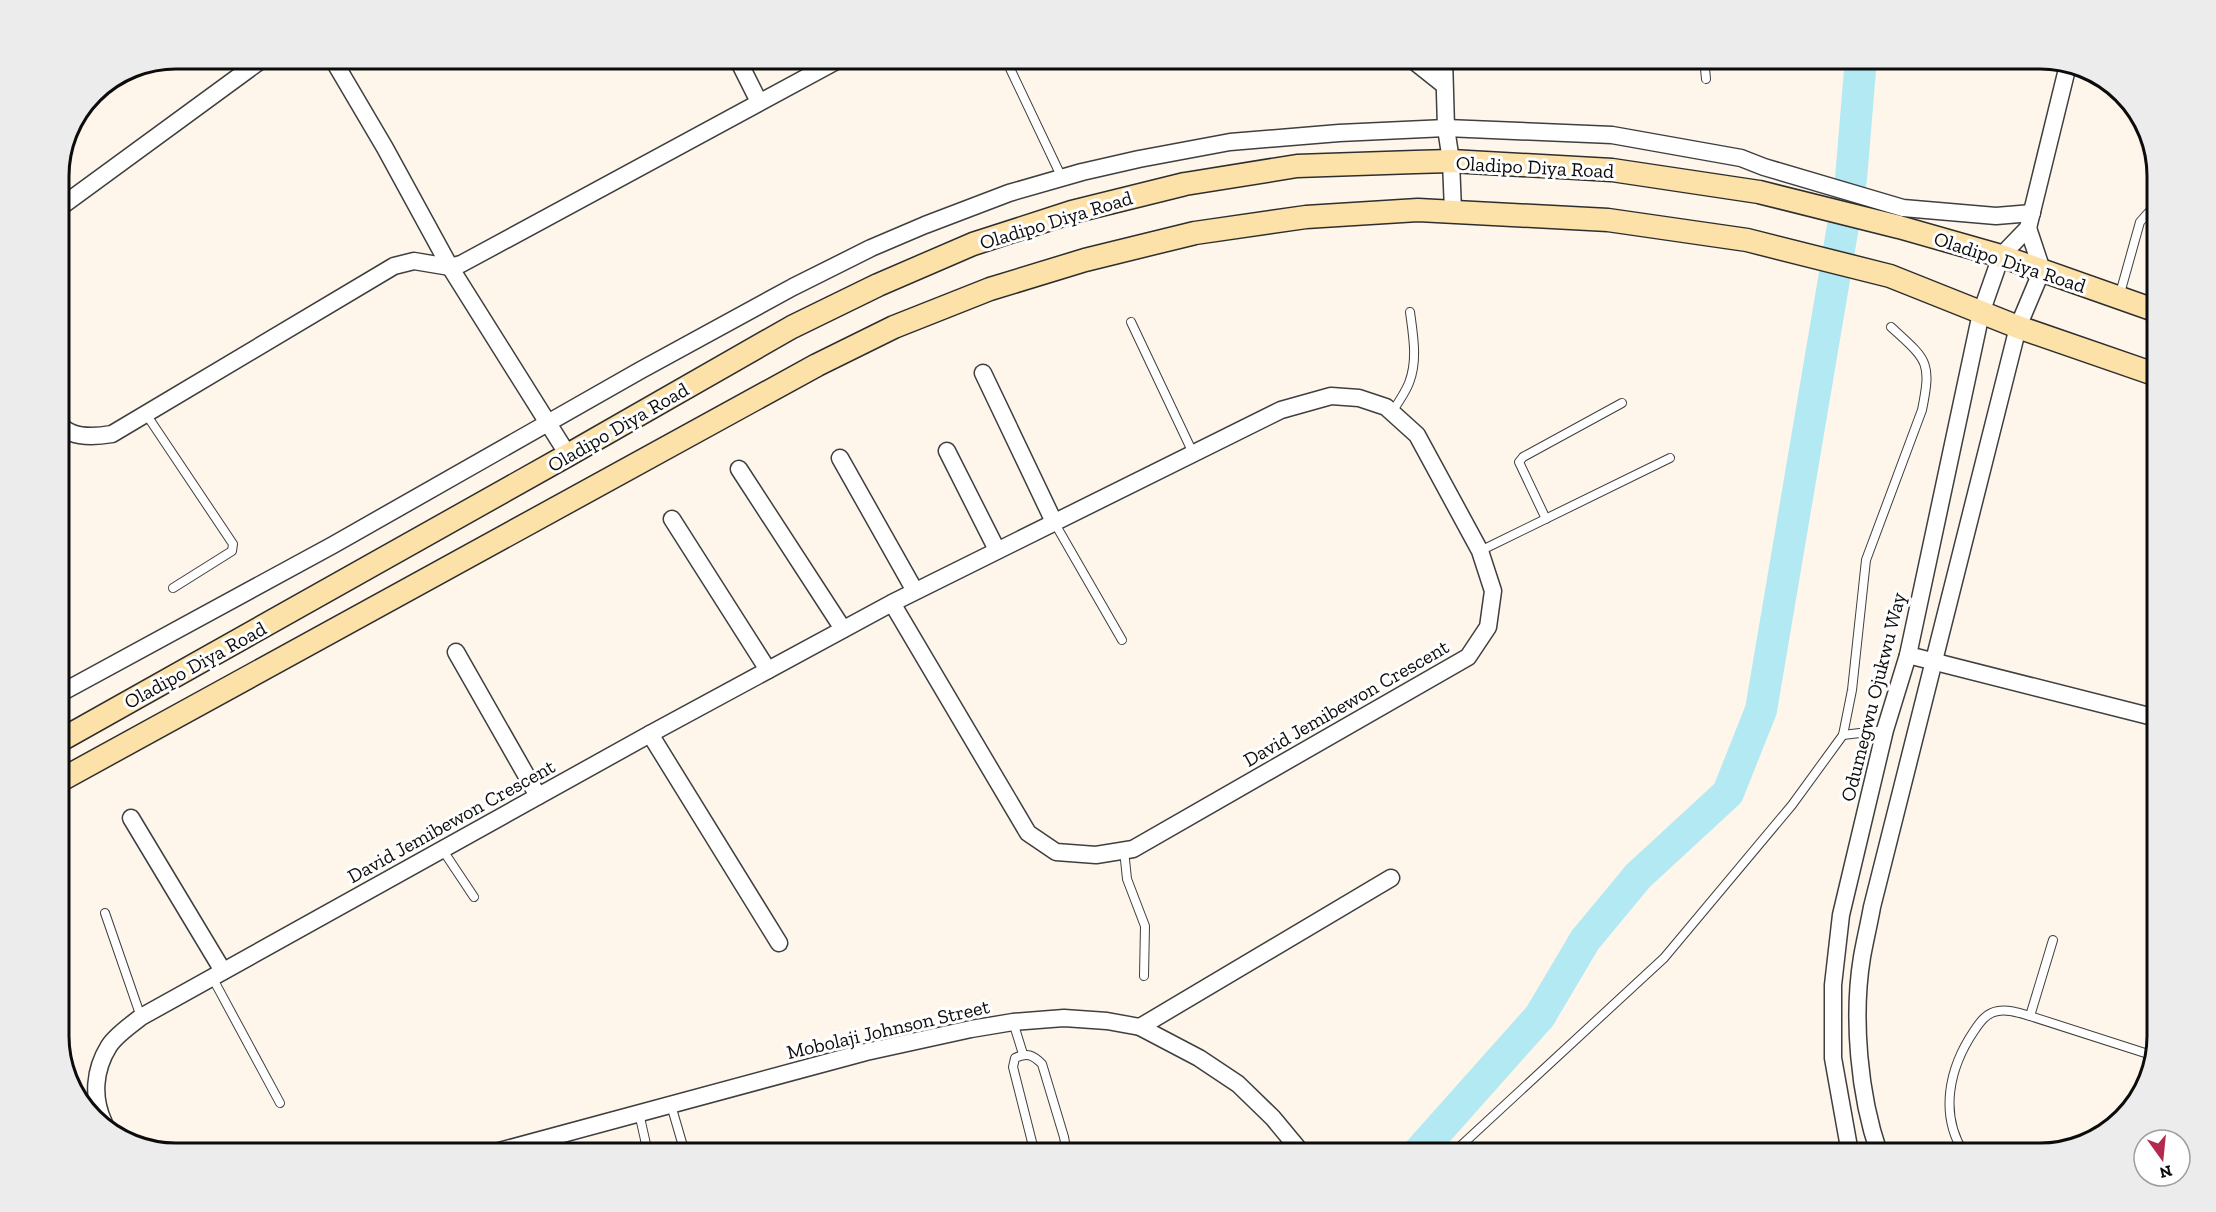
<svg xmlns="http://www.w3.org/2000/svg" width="2216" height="1212" font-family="'Zilla Slab',serif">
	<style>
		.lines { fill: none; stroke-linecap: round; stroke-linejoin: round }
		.river { stroke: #b2e9f3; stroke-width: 32 }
		.service-casing { stroke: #3f3f3f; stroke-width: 10 }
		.minor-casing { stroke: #3f3f3f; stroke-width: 19 }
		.secondary-casing { stroke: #2e2e2e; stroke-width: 25 }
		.service { stroke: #fff; stroke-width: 8 }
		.minor { stroke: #fff; stroke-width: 16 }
		.secondary { stroke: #fce1a8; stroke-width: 22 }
		.labels { text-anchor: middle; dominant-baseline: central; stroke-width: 6; stroke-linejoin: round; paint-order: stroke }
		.street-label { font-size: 20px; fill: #0c0c0c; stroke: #fff }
		.rim { fill: none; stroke: #0c0c0c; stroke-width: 3 }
	</style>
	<rect width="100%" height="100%" fill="#fef6eb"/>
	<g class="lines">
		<polyline class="river" points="1418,1153 1540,1016 1585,940 1638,876 1728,793 1761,710 1851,179 1861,58"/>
		<g class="service-casing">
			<g id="service">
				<polyline points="1005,58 1062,178"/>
				<polyline points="1704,58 1706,79"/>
				<polyline points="2119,297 2140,222 2148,213 2157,207"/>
				<polyline points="1131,322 1193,453"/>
				<path d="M1392 412C1398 403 1405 393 1409 383 1418 360 1413 335 1410 312"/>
				<polyline points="146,414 233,544 232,551 173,588"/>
				<polyline points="1546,519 1519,462 1523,457 1622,403"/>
				<polyline points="1054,522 1122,640"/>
				<polyline points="1480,551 1670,458"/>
				<polyline points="1843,735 1885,730"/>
				<polyline points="442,849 474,897"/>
				<polyline points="1124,850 1127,879 1145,926 1144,976"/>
				<polyline points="105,913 141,1017"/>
				<polyline points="212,977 280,1103"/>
				<polyline points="2030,1016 2145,1053"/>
				<polyline points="1013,1022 1023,1054"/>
				<polyline points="671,1105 685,1153"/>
				<polyline points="639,1113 648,1153"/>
				<path d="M1038 1153 1035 1151 1032 1142 1013 1067 1015 1058C1027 1052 1033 1055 1042 1064L1064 1137 1066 1148 1061 1153"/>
				<path d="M1453 1153 1664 958 1792 805 1843 735 1852 690 1866 560 1922 410C1932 361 1927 360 1891 327"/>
				<path d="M1964 1153C1939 1114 1949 1068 1974 1031 1980 1022 1986 1013 1998 1011 2008 1009 2020 1013 2030 1016L2053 940"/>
			</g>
		</g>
		<g class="minor-casing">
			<g id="minor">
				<polyline points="332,58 385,148 450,267 568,455"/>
				<polyline points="737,58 759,102"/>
				<polyline points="1410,58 1444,85"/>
				<polyline points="1444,58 1446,128 1451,161 1453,211"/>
				<polyline points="59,208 264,58"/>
				<polyline points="983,373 1054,522"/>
				<path d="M59 423C70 439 95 437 112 434L394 266 414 261 450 267 461 264 842 58"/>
				<polyline points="947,451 997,550"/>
				<polyline points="840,458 915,591"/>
				<polyline points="739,469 843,629"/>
				<polyline points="672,519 768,670"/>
				<polyline points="456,652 538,796"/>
				<polyline points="1908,655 2157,718"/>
				<polyline points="59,694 333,545 641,370 793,287 871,248 925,225 1009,193 1082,172 1139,159 1230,142 1339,133 1446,128 1612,135 1741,158 1764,167 1903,208 1996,216 2032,213"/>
				<polyline points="650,734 779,943"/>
				<polyline points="131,818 223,971"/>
				<polyline points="1140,1027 1391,878"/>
				<path d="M104 1123C92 1098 94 1070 109 1046 116 1035 131 1025 141 1017L650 734 892 603 1281 410 1331 396 1359 398 1386 407 1417 435 1480 551 1493 591 1488 627 1468 657 1133 849 1096 855 1056 852 1028 833 892 603"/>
				<polyline points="492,1153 866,1052 971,1029 1013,1022 1064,1018 1107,1021 1140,1027 1199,1058 1238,1084 1273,1118 1302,1153"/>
				<polyline points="1850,1153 1833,1058 1833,985 1841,915 1885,730 1908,655 1981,313 2001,256 2028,228 2068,65"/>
				<path d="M1879 1153C1859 1095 1852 1018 1862 957 1865 940 1869 924 1872 907L2018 327 2042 270 2028 228"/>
			</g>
		</g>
		<g class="secondary-casing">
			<g id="secondary">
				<polyline points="59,741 568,455 792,327 878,285 973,244 1072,212 1185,184 1297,166 1415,162 1451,161 1612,170 1759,192 1899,227 2001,256 2157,311"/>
				<polyline points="59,781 817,365 894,327 990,289 1085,260 1195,233 1306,217 1418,210 1608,220 1747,240 1890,276 2018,327 2157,375"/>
			</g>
		</g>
		<use href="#service" class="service"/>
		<use href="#minor" class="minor"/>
		<use href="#secondary" class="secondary"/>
	</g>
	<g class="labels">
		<g class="street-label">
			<text transform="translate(1535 167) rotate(3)">Oladipo Diya Road</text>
			<text transform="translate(1056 220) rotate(-17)">Oladipo Diya Road</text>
			<text transform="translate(2010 262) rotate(18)">Oladipo Diya Road</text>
			<text transform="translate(618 427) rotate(-30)">Oladipo Diya Road</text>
			<text transform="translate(195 665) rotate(-29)">Oladipo Diya Road</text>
			<text transform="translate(1873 697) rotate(-76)">Odumegwu Ojukwu Way</text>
			<text transform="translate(1346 703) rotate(-30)">David Jemibewon Crescent</text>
			<text transform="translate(451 821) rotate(-29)">David Jemibewon Crescent</text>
			<text transform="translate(888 1029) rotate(-13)">Mobolaji Johnson Street</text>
		</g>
	</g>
	<path d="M0 0H2216V1212H0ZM176 69H2040A107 107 0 0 1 2147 176V1036A107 107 0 0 1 2040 1143H176A107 107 0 0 1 69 1036V176A107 107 0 0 1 176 69Z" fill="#ececec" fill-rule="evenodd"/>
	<path class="rim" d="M176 69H2040A107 107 0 0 1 2147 176V1036A107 107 0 0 1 2040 1143H176A107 107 0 0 1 69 1036V176A107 107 0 0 1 176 69Z"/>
	<g transform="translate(2162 1158) rotate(165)"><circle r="28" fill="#ffffff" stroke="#9e9e9e" stroke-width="1.5"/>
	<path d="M0-4.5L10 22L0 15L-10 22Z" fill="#b6294e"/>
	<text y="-9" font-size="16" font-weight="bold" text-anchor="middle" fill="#0c0c0c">N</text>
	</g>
</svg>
